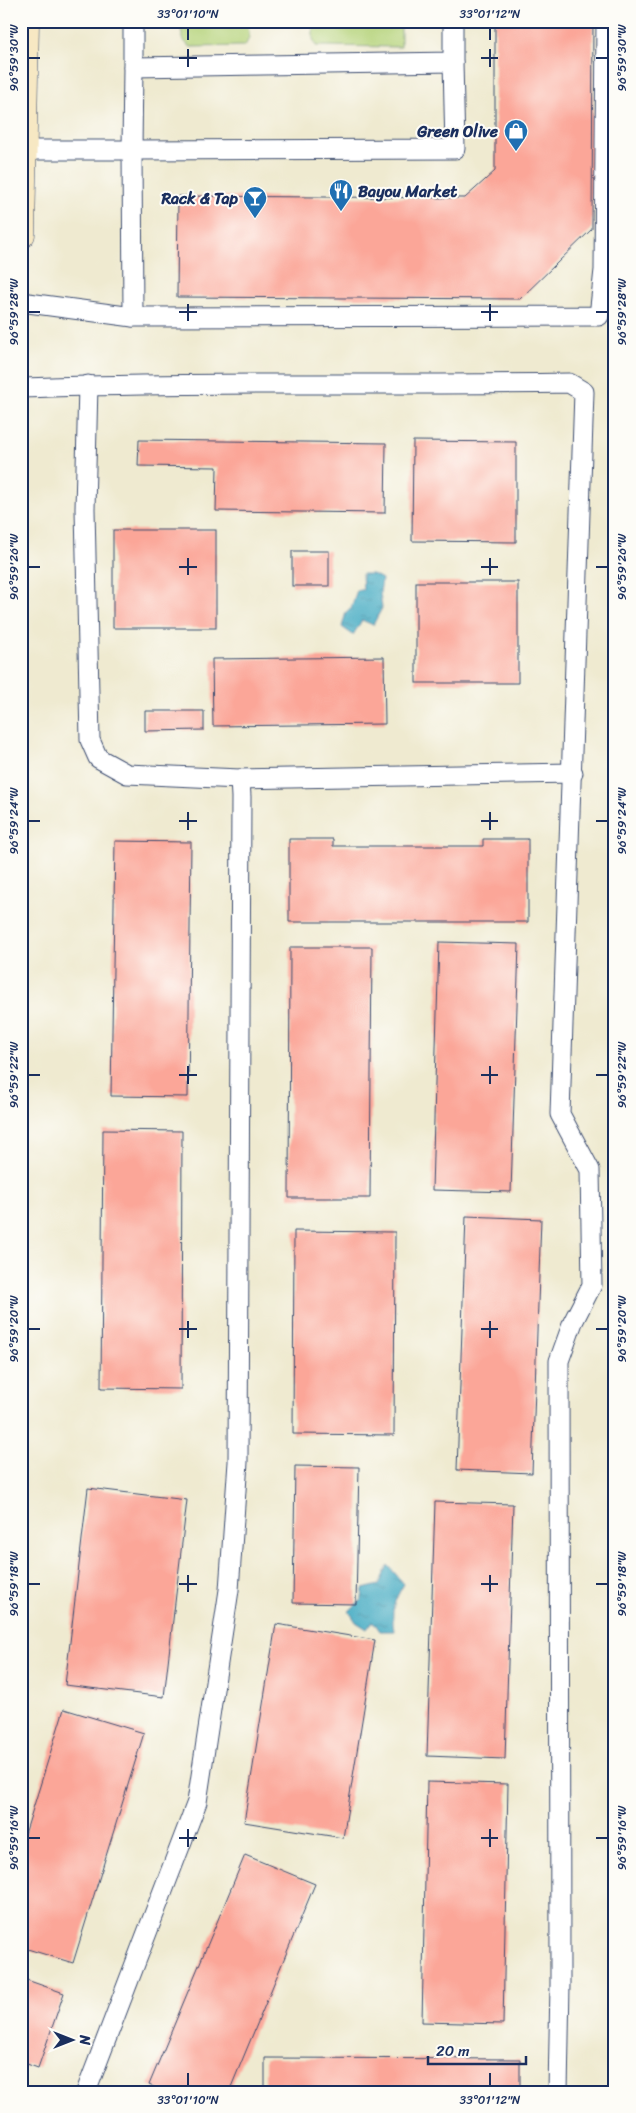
<svg xmlns="http://www.w3.org/2000/svg" width="636" height="2113" font-family="Sriracha,sans-serif">
	<style>
		.grass { fill: #b5d37a; stroke: #68816c }
		.water { fill: url(#water-ripples); stroke: #2f6c90 }
		.building { fill: #fba698 }
		.lines { fill: none; stroke-linecap: round; stroke-linejoin: round }
		.lane-casing { stroke: #3b4b6f; stroke-width: 21 }
		.secondary-casing { stroke: #3b4b6f; stroke-width: 29 }
		.lane { stroke: #fff; stroke-width: 19 }
		.secondary { stroke: #f7e8c3; stroke-width: 28 }
		.ticks { fill: none; stroke: #1b2f5e; stroke-width: 2 }
		.labels { text-anchor: middle; dominant-baseline: central; stroke-width: 4; stroke-linejoin: round; paint-order: stroke }
		.poi-label { font-size: 16px; font-weight: bold; fill: #1b2f5e; stroke: #fdfcf7; text-anchor: end }
		.neatline { fill: none; stroke: #1b2f5e; stroke-width: 2 }
		.ticks-label { font-size: 12px; text-anchor: middle; fill: #1b2f5e }
	</style>
	<defs>
		<pattern id="water-ripples" width="26" height="14" patternUnits="userSpaceOnUse" patternTransform="scale(1.25)"><rect width="26" height="14" fill="#43aac3"/><path d="M2 4q2-2 4 0t4 0M15 11q2-2 4 0t4 0" fill="none" stroke="#378ba2"/></pattern>
	</defs>
	<rect width="100%" height="100%" fill="#fdfcf7"/>
	<filter id="ink" filterUnits="userSpaceOnUse"><feTurbulence type="fractalNoise" baseFrequency=".02" numOctaves="2"/><feDisplacementMap in="SourceGraphic" scale="10" xChannelSelector="R" yChannelSelector="G"/><feConvolveMatrix kernelMatrix="1 2 1 2 8 2 1 2 1" color-interpolation-filters="sRGB"/></filter>
	<filter id="wash" filterUnits="userSpaceOnUse"><feTurbulence type="fractalNoise" baseFrequency=".0096" numOctaves="4" result="noise"/><feDisplacementMap in="SourceGraphic" scale="20" xChannelSelector="R" yChannelSelector="G"/><feGaussianBlur stdDeviation="1.12" result="paint"/><feColorMatrix in="noise" values="0 0 0 0 0 0 0 0 0 0 0 0 0 0 0 0 0 1.4 0 .05"/><feComposite in="paint" operator="in"/></filter>
	<g filter="url(#wash)">
		<rect width="100%" height="100%" fill="#efead0"/>
		<g class="grass">
			<path d="M181 21H248L249 38 245 46 191 47C181 42 181 32 181 21Z"/>
			<polygon points="313,21 401,21 401,47 316,46 313,39"/>
		</g>
		<g class="water">
			<polygon points="362,574 373,574 382,579 380,593 382,608 373,625 362,620 353,635 342,627 346,612 351,608 357,590 363,590"/>
			<path d="M388 1565 404 1584C393 1602 391 1610 394 1631H380L373 1621 367 1629 356 1622 349 1611 362 1599 363 1589 379 1585Z"/>
		</g>
		<g id="blocks">
			<g class="building">
				<polygon points="495,21 593,21 592,229 520,299 177,297 178,196 465,198 495,171"/>
				<polygon points="139,440 386,443 385,513 216,511 217,467 138,466"/>
				<polygon points="413,441 516,442 516,542 412,541"/>
				<rect x="113" y="530" width="103" height="98"/>
				<rect x="292" y="551" width="37" height="35"/>
				<rect x="416" y="582" width="102" height="101"/>
				<polygon points="384,657 385,724 213,726 212,659"/>
				<polygon points="145,711 204,711 204,730 145,731"/>
				<polygon points="289,839 333,839 333,846 483,846 483,839 528,839 528,922 289,922"/>
				<polygon points="115,841 191,842 188,1097 111,1096"/>
				<polygon points="439,942 519,944 511,1192 432,1190"/>
				<polygon points="290,947 372,947 370,1198 289,1198"/>
				<polygon points="103,1130 182,1131 181,1389 101,1388"/>
				<polygon points="466,1216 541,1219 532,1473 457,1470"/>
				<polygon points="294,1231 395,1232 394,1435 293,1434"/>
				<polygon points="295,1466 359,1467 356,1604 293,1603"/>
				<polygon points="88,1488 187,1500 164,1697 65,1685"/>
				<polygon points="435,1502 513,1504 505,1759 427,1756"/>
				<polygon points="276,1624 375,1640 343,1838 244,1822"/>
				<polygon points="64,1709 144,1733 73,1963 21,1947 21,1847"/>
				<polygon points="427,1782 508,1784 503,2024 422,2022"/>
				<polygon points="245,1855 315,1884 229,2092 165,2092 149,2085"/>
				<polygon points="21,1978 64,1993 38,2068 27,2064 22,2079"/>
				<polygon points="265,2058 520,2059 520,2092 265,2092"/>
			</g>
		</g>
	</g>
	<g filter="url(#ink)">
		<use href="#blocks" fill-opacity="0" stroke="#3b4b6f" stroke-width="1"/>
		<g class="lines">
			<g class="lane-casing">
				<g id="lane">
					<polyline points="133,21 133,67 453,62 453,21"/>
					<polyline points="23,150 132,150 133,67"/>
					<polyline points="21,302 133,317 132,150 455,149 453,62"/>
					<polyline points="133,317 599,316 604,270 606,21"/>
					<polyline points="88,385 85,509 90,740 98,758 127,774 240,779 573,773"/>
					<path d="M21 388C204 381 387 386 569 383L584 392 560 1114 590 1170 592 1285 573 1322 559 1361 560 1984 558 2092"/>
					<polyline points="86,2092 197,1802 229,1590 238,1462 241,797 240,779"/>
				</g>
			</g>
			<g class="secondary-casing">
				<polyline id="secondary" points="21,234 25,21"/>
			</g>
			<use href="#lane" class="lane"/>
			<use href="#secondary" class="secondary"/>
		</g>
	</g>
	<path class="ticks" d="M188 28V40M490 28V40M188 49V67M490 49V67M28 58H40M179 58H197M481 58H498M596 58H608M188 304V321M490 304V321M28 312H40M179 312H197M481 312H498M596 312H608M188 558V575M490 558V575M28 567H40M179 567H197M481 567H498M596 567H608M188 812V830M490 812V830M28 821H40M179 821H197M481 821H498M596 821H608M188 1066V1084M490 1066V1084M28 1075H40M179 1075H197M481 1075H498M596 1075H608M188 1321V1338M490 1321V1338M28 1329H40M179 1329H197M481 1329H498M596 1329H608M188 1575V1592M490 1575V1592M28 1584H40M179 1584H197M481 1584H498M596 1584H608M188 1829V1847M490 1829V1847M28 1838H40M179 1838H197M481 1838H498M596 1838H608M188 2073V2086M490 2073V2086"/>
	<defs>
		<g id="shop-pin" transform="scale(1.25)"><path d="M0 17L-7.5 6A9.5 9.5 0 1 1 7.5 6Z" fill="#1f6fb2" stroke="#fdfcf7"/><path d="M-5-2.5h2.3a2.7 3.5 0 0 1 5.4 0H5L5.5 6h-11ZM-1.5-2.5h3a1.5 2.3 0 0 0-3 0Z" fill="#fff"/></g>
		<g id="restaurant-pin" transform="scale(1.25)"><path d="M0 17L-7.5 6A9.5 9.5 0 1 1 7.5 6Z" fill="#1f6fb2" stroke="#fdfcf7"/><path d="M-5-6h1v4h1v-4h1v4h1v-4h1v5L-1.5 .5V6h-2V.5L-5-1ZM5-6V6H3V1.5H1.5Q1.5-4 5-6Z" fill="#fff"/></g>
		<g id="bar-pin" transform="scale(1.25)"><path d="M0 17L-7.5 6A9.5 9.5 0 1 1 7.5 6Z" fill="#1f6fb2" stroke="#fdfcf7"/><path d="M-6-5H6L.8 .8V4.5H3.5V6h-7V4.5H-.8V.8Z" fill="#fff"/></g>
	</defs>
	<g fill-rule="evenodd">
		<use href="#shop-pin" x="516" y="131"/>
		<use href="#restaurant-pin" x="341" y="191"/>
		<use href="#bar-pin" x="255" y="198"/>
	</g>
	<g class="labels">
		<g class="poi-label">
			<text x="498" y="131">Green Olive</text>
			<text x="358" y="191" text-anchor="start">Bayou Market</text>
			<text x="238" y="198">Rack &amp; Tap</text>
		</g>
	</g>
	<rect width="636" height="2113" fill="none" stroke="#fdfcf7" stroke-width="55"/>
	<g transform="translate(72 2040) rotate(90)" stroke="#fdfcf7" stroke-width="4" paint-order="stroke">
	<path d="M0-4L9 19L0 12L-9 19Z" fill="#1b2f5e"/>
	<text y="-8" font-size="14" font-weight="bold" text-anchor="middle" fill="#1b2f5e">N</text>
	</g>
	<path d="M428 2056v8h98v-8" fill="none" stroke="#1b2f5e" stroke-width="2.5"/>
	<text x="436" y="2056" font-size="15" fill="#1b2f5e" stroke="#fdfcf7" stroke-width="4" paint-order="stroke">20 m</text>
	<rect x="28" y="28" width="580" height="2058" class="neatline"/>
	<g class="ticks-label">
		<text x="188" y="18">33°01'10"N</text>
		<text x="490" y="18">33°01'12"N</text>
		<text transform="translate(622 58) rotate(-90)" y="4">96°59'30"W</text>
		<text transform="translate(14 58) rotate(-90)" y="4">96°59'30"W</text>
		<text transform="translate(622 312) rotate(-90)" y="4">96°59'28"W</text>
		<text transform="translate(14 312) rotate(-90)" y="4">96°59'28"W</text>
		<text transform="translate(14 567) rotate(-90)" y="4">96°59'26"W</text>
		<text transform="translate(622 567) rotate(-90)" y="4">96°59'26"W</text>
		<text transform="translate(622 821) rotate(-90)" y="4">96°59'24"W</text>
		<text transform="translate(14 821) rotate(-90)" y="4">96°59'24"W</text>
		<text transform="translate(622 1075) rotate(-90)" y="4">96°59'22"W</text>
		<text transform="translate(14 1075) rotate(-90)" y="4">96°59'22"W</text>
		<text transform="translate(14 1329) rotate(-90)" y="4">96°59'20"W</text>
		<text transform="translate(622 1329) rotate(-90)" y="4">96°59'20"W</text>
		<text transform="translate(622 1584) rotate(-90)" y="4">96°59'18"W</text>
		<text transform="translate(14 1584) rotate(-90)" y="4">96°59'18"W</text>
		<text transform="translate(622 1838) rotate(-90)" y="4">96°59'16"W</text>
		<text transform="translate(14 1838) rotate(-90)" y="4">96°59'16"W</text>
		<text x="188" y="2104">33°01'10"N</text>
		<text x="490" y="2104">33°01'12"N</text>
	</g>
</svg>
